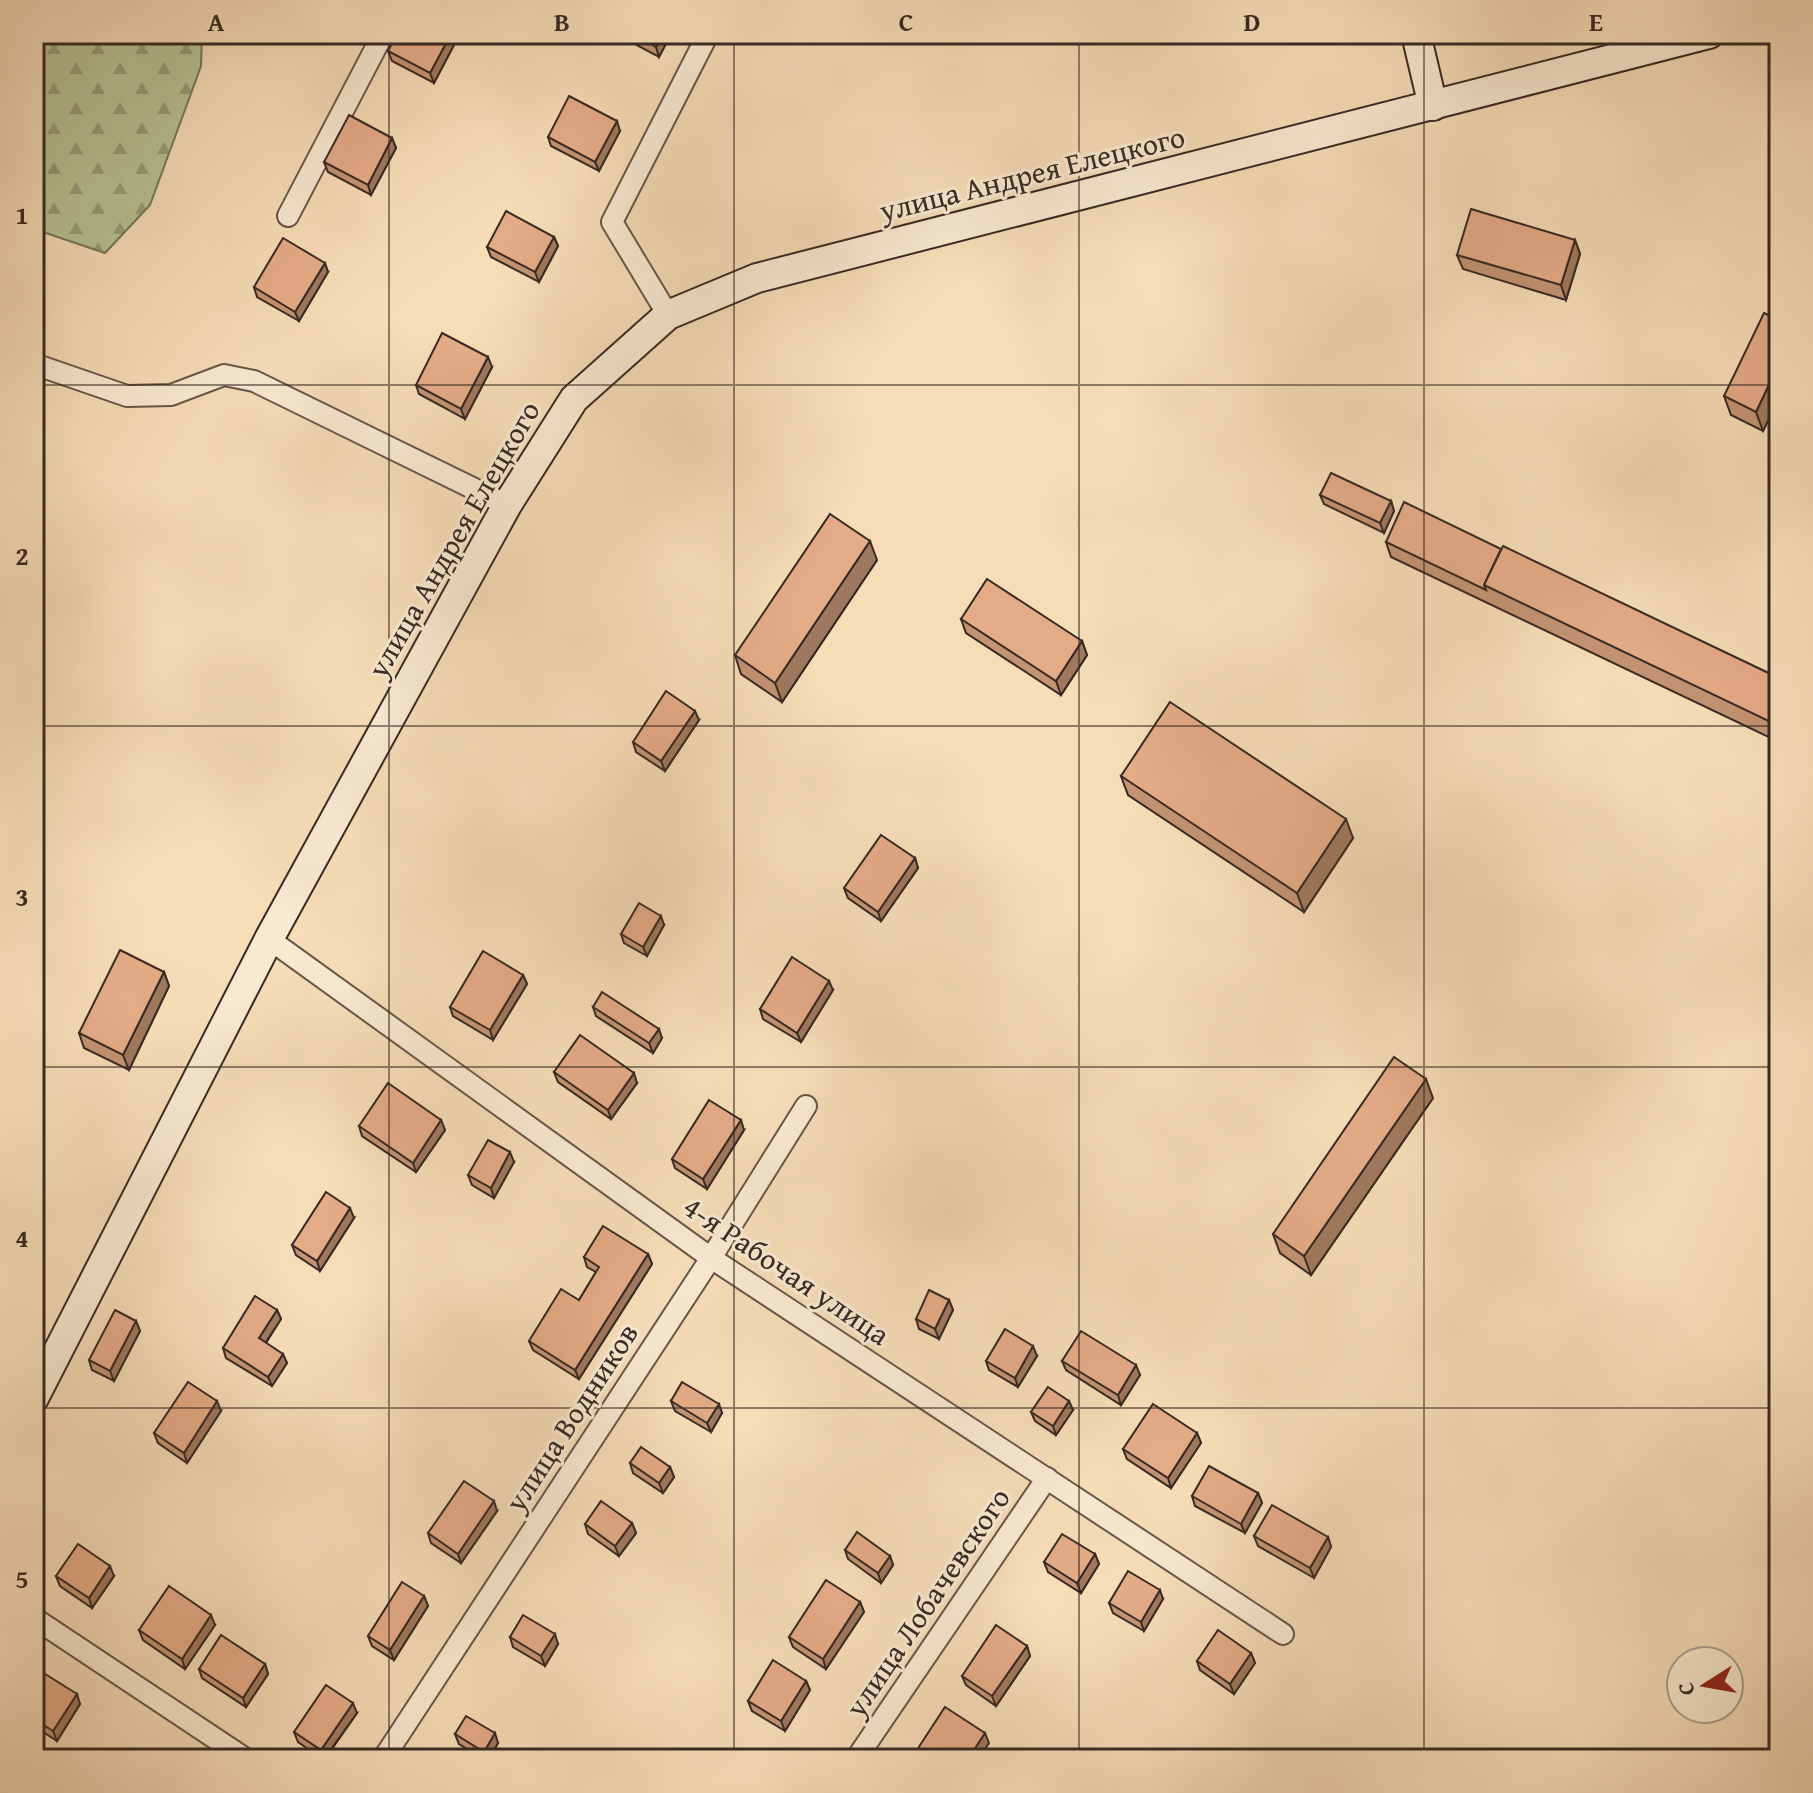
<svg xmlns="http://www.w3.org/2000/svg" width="1813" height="1793" font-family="'Gentium Book Plus',serif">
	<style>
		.forest { fill: url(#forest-firs); stroke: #76765c; stroke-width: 2 }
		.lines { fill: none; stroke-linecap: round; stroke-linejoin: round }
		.street-casing { stroke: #675749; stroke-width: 24 }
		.secondary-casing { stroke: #372a24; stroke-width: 32 }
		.street { stroke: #f9e9d1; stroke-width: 20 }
		.secondary { stroke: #f9e9d1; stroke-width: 28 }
		.wall { fill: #c49374; stroke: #372a24; stroke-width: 2 }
		.shaded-wall { fill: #a0785e; stroke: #372a24; stroke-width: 2 }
		.building { fill: #e4ab87; stroke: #372a24; stroke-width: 2 }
		.grid { fill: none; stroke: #372a24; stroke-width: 2; stroke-opacity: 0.55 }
		.labels { text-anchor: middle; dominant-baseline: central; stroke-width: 6; stroke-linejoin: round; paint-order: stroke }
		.street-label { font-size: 30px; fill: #372a24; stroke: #f9e9d1 }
		.neatline { fill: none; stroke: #372a24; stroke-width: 3 }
		.grid-label { font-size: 26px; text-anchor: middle; font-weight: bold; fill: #372a24 }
	</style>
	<defs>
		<pattern id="forest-firs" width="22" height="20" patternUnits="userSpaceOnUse" patternTransform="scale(2)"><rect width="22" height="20" fill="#b6c294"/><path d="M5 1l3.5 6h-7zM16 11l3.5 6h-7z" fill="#959e79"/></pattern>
	</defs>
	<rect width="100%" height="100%" fill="#f6ddb8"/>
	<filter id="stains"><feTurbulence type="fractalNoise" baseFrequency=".0025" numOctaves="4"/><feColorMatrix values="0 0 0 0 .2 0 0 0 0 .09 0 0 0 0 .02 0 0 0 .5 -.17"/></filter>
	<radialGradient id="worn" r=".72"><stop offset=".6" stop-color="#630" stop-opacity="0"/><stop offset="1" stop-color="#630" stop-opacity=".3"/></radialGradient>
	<polygon class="forest" points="34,34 202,34 201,66 150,205 105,253 34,229"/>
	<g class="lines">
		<g class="street-casing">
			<g id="street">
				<polyline points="288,216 383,34"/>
				<polyline points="668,315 612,222 708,34"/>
				<polyline points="34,364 127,396 171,395 224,375 254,381 507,505"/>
				<polyline points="269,939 711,1258 1283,1634"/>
				<polyline points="34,1618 246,1759"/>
				<polyline points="383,1759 711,1258 806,1106"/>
				<polyline points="856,1759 1047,1478"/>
			</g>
		</g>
		<g class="secondary-casing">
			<g id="secondary">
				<polyline points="1416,34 1433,106"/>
				<polyline points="34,1398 269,939 507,505 574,399 668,315 757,278 1709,34"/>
			</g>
		</g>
		<use href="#street" class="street"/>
		<use href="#secondary" class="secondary"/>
	</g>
	<g class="wall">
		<polygon points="616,34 671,34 659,57"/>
		<polygon points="455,43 434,83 392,61 388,51"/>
		<polygon points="620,131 599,171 551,146 548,137"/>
		<polygon points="392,138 396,148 371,195 328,172 324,162"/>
		<polygon points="554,237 558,246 539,282 491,257 487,247"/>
		<polygon points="1575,240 1580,254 1566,300 1463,269 1457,255"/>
		<polygon points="328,272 299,321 257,297 254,287"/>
		<polygon points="1779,320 1779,398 1763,431 1731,415 1724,396"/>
		<polygon points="492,367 465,419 419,394 416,385"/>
		<polygon points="1320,495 1391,501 1394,511 1384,533 1324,504"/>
		<polygon points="1386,542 1501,549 1779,678 1779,742 1391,557"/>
		<polygon points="877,560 782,702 741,674 735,655"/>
		<polygon points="961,619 1082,641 1087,655 1061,695 966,633"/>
		<polygon points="699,720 665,771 636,752 633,742"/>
		<polygon points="1121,776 1353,838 1304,912 1128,795"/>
		<polygon points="915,858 918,868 881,921 848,898 844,888"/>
		<polygon points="664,925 647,956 624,943 621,934"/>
		<polygon points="164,972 169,986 129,1070 84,1048 79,1033"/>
		<polygon points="523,975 527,984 493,1040 453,1016 450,1007"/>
		<polygon points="833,990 801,1042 763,1019 760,1009"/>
		<polygon points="593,1007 662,1038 653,1053 596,1016"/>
		<polygon points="554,1072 637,1083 611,1119 558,1082"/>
		<polygon points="1433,1098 1311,1275 1280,1253 1273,1234"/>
		<polygon points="441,1120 445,1130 416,1172 362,1136 359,1126"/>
		<polygon points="744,1130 707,1189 675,1168 672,1159"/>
		<polygon points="514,1162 494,1198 472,1185 468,1175"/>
		<polygon points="354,1218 320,1271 296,1255 292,1245"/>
		<polygon points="648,1254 652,1264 579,1379 533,1350 529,1341 579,1300 596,1272 587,1267 584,1257"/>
		<polygon points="949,1300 953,1310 939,1339 919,1329 916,1319"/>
		<polygon points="277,1310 281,1319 266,1343 287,1363 272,1386 226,1358 223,1348"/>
		<polygon points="136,1321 140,1331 114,1381 92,1370 89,1360"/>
		<polygon points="1037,1356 1018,1387 989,1370 986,1361"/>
		<polygon points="1062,1361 1140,1375 1121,1405 1066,1370"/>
		<polygon points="671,1401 722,1413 711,1432 675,1411"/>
		<polygon points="1073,1410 1056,1435 1035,1421 1031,1412"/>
		<polygon points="221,1411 187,1463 158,1443 154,1433"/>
		<polygon points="1197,1433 1201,1443 1171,1488 1127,1459 1123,1449"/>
		<polygon points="630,1463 670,1467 674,1477 663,1493 633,1473"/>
		<polygon points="1258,1493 1262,1503 1245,1533 1195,1506 1192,1496"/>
		<polygon points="497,1511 461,1563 431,1543 428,1533"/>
		<polygon points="632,1523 636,1533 619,1556 588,1534 585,1524"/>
		<polygon points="1254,1536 1328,1537 1331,1547 1314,1578 1258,1546"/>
		<polygon points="845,1550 890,1556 893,1565 881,1583 848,1559"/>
		<polygon points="1095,1554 1099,1564 1081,1593 1048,1572 1044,1562"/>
		<polygon points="56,1576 114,1576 92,1608 60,1586"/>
		<polygon points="424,1596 428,1606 394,1660 372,1646 368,1636"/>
		<polygon points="1163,1599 1144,1631 1113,1613 1109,1603"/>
		<polygon points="860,1602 864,1612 826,1669 793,1647 789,1637"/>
		<polygon points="215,1625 185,1669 143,1640 139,1630"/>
		<polygon points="510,1637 558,1644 545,1666 513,1647"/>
		<polygon points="1027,1646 1030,1656 996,1706 966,1685 962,1676"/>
		<polygon points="1251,1653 1255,1663 1234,1694 1200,1670 1197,1661"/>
		<polygon points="265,1664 268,1674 246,1707 202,1678 199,1669"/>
		<polygon points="34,1667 80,1704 57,1741 34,1726"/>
		<polygon points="806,1681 810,1690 785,1731 752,1711 748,1701"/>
		<polygon points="357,1713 325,1759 323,1759 298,1742 294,1732"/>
		<polygon points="455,1734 498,1743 489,1759 484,1759 459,1744"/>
	</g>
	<g class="shaded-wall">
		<polygon points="451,34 455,43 434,83 430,73"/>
		<polygon points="663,34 671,34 659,57 656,47"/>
		<polygon points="617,121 620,131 599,171 595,162"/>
		<polygon points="392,138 396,148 371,195 368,185"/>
		<polygon points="554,237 558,246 539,282 535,272"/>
		<polygon points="1575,240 1580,254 1566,300 1561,285"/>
		<polygon points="325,263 328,272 299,321 295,312"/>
		<polygon points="488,357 492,367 465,419 461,409"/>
		<polygon points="1774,374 1779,387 1779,398 1763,431 1756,412"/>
		<polygon points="1391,501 1394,511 1384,533 1380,523"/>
		<polygon points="870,541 877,560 782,702 775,683"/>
		<polygon points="1082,641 1087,655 1061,695 1056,681"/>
		<polygon points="695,711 699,720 665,771 661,761"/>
		<polygon points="1346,819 1353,838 1304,912 1297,893"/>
		<polygon points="915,858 918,868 881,921 878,912"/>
		<polygon points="661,916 664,925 647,956 643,947"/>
		<polygon points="164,972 169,986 129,1070 123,1055"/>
		<polygon points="523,975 527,984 493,1040 490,1030"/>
		<polygon points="829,981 833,990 801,1042 797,1033"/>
		<polygon points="659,1029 662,1038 653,1053 649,1043"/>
		<polygon points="634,1073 637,1083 611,1119 608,1110"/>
		<polygon points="1426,1079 1433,1098 1311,1275 1304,1256"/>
		<polygon points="441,1120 445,1130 416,1172 413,1163"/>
		<polygon points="741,1120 744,1130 707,1189 703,1179"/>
		<polygon points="510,1152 514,1162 494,1198 491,1188"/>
		<polygon points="350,1208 354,1218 320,1271 317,1261"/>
		<polygon points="648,1254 652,1264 579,1379 575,1370"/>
		<polygon points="949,1300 953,1310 939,1339 935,1329"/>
		<polygon points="277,1310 281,1319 262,1348 259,1338"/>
		<polygon points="136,1321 140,1331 114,1381 110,1371"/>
		<polygon points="1033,1346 1037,1356 1018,1387 1015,1378"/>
		<polygon points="283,1354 287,1363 272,1386 268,1377"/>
		<polygon points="1136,1365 1140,1375 1121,1405 1118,1395"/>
		<polygon points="217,1401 221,1411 187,1463 184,1453"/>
		<polygon points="1069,1401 1073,1410 1056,1435 1053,1426"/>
		<polygon points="719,1404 722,1413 711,1432 707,1423"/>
		<polygon points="1197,1433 1201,1443 1171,1488 1168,1478"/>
		<polygon points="670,1467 674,1477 663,1493 659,1483"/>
		<polygon points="1258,1493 1262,1503 1245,1533 1241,1524"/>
		<polygon points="494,1501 497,1511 461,1563 458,1554"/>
		<polygon points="632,1523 636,1533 619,1556 615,1546"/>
		<polygon points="1328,1537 1331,1547 1314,1578 1310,1568"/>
		<polygon points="1095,1554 1099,1564 1081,1593 1077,1583"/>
		<polygon points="890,1556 893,1565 881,1583 878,1573"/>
		<polygon points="110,1566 114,1576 92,1608 89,1598"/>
		<polygon points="1160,1590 1163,1599 1144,1631 1141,1622"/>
		<polygon points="424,1596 428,1606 394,1660 390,1650"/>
		<polygon points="860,1602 864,1612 826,1669 823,1659"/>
		<polygon points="211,1615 215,1625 185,1669 182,1659"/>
		<polygon points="555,1634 558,1644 545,1666 541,1656"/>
		<polygon points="1027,1646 1030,1656 996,1706 992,1696"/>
		<polygon points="1251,1653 1255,1663 1234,1694 1230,1684"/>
		<polygon points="265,1664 268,1674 246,1707 243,1698"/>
		<polygon points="806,1681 810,1690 785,1731 781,1721"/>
		<polygon points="77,1694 80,1704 57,1741 53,1731"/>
		<polygon points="353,1703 357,1713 324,1759 321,1750"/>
		<polygon points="495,1733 498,1743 489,1759 487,1759 484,1752"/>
		<polygon points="985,1733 989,1743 978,1759 968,1759"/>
	</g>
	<g class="building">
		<polygon points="397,34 451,34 430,73 388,51"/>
		<polygon points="631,34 663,34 656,47"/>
		<polygon points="569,96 617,121 595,162 548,137"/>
		<polygon points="349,115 392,138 368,185 324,162"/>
		<polygon points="1471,209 1575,240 1561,285 1457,255"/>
		<polygon points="506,211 554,237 535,272 487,247"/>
		<polygon points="283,238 325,263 295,312 254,287"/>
		<polygon points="1764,313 1779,320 1779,376 1774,374 1756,412 1724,396"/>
		<polygon points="442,333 488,357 461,409 416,385"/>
		<polygon points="1331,473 1391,501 1380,523 1320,495"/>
		<polygon points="1404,502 1501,549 1484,585 1486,590 1386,542"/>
		<polygon points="830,514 870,541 775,683 735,655"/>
		<polygon points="1503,546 1779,678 1779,726 1484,585"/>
		<polygon points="987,579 1082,641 1056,681 961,619"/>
		<polygon points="666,691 695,711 661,761 633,742"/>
		<polygon points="1170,702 1346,819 1297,893 1121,776"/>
		<polygon points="881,835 915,858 878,912 844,888"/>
		<polygon points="639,903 661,916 643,947 621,934"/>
		<polygon points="120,950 164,972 123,1055 79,1033"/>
		<polygon points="483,951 523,975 490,1030 450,1007"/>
		<polygon points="792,957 829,981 797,1033 760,1009"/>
		<polygon points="602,992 659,1029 649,1043 593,1007"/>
		<polygon points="580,1035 634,1073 608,1110 554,1072"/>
		<polygon points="1394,1057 1426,1079 1304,1256 1273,1234"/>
		<polygon points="388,1083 441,1120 413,1163 359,1126"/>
		<polygon points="709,1100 741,1120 703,1179 672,1159"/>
		<polygon points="488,1140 510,1152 491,1188 468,1175"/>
		<polygon points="326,1192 350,1208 317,1261 292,1245"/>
		<polygon points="603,1226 648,1254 575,1370 529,1341 561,1289 579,1300 599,1267 584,1257"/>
		<polygon points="929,1290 949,1300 935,1329 916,1319"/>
		<polygon points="255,1296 277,1310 259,1338 283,1354 268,1377 223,1348"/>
		<polygon points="115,1310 136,1321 110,1371 89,1360"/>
		<polygon points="1005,1329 1033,1346 1015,1378 986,1361"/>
		<polygon points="1081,1331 1136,1365 1118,1395 1062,1361"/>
		<polygon points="188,1382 217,1401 184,1453 154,1433"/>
		<polygon points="682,1382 719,1404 707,1423 671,1401"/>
		<polygon points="1048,1387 1069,1401 1053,1426 1031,1412"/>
		<polygon points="1153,1404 1197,1433 1168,1478 1123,1449"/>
		<polygon points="641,1447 670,1467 659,1483 630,1463"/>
		<polygon points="1209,1466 1258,1493 1241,1524 1192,1496"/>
		<polygon points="464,1481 494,1501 458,1554 428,1533"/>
		<polygon points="601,1501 632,1523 615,1546 585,1524"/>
		<polygon points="1272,1505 1328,1537 1310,1568 1254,1536"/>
		<polygon points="857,1532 890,1556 878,1573 845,1550"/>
		<polygon points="1062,1534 1095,1554 1077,1583 1044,1562"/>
		<polygon points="78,1544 110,1566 89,1598 56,1576"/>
		<polygon points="1128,1571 1160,1590 1141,1622 1109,1603"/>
		<polygon points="826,1580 860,1602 823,1659 789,1637"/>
		<polygon points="402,1582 424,1596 390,1650 368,1636"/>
		<polygon points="169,1586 211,1615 182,1659 139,1630"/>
		<polygon points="523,1615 555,1634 541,1656 510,1637"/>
		<polygon points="996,1625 1027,1646 992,1696 962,1676"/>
		<polygon points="1218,1630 1251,1653 1230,1684 1197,1661"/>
		<polygon points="221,1635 265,1664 243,1698 199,1669"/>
		<polygon points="773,1660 806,1681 781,1721 748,1701"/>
		<polygon points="34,1667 77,1694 53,1731 34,1719"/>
		<polygon points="326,1685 353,1703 321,1750 294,1732"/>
		<polygon points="945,1707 985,1733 968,1759 911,1759"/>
		<polygon points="466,1716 495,1733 484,1752 455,1734"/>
		<polygon points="156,1749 173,1759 150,1759"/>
	</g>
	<path class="grid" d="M389 34V1759M734 34V1759M1079 34V1759M1424 34V1759M34 385H1779M34 726H1779M34 1067H1779M34 1408H1779"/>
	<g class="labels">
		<g class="street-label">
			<text transform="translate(1032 173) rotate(-14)">улица Андрея Елецкого</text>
			<text transform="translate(453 539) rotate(-60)">улица Андрея Елецкого</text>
			<text transform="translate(787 1270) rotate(34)">4-я Рабочая улица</text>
			<text transform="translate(571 1417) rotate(-57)">улица Водников</text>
			<text transform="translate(927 1602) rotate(-56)">улица Лобачевского</text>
		</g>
	</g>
	<rect width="1813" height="1793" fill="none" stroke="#f6ddb8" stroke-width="88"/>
	<g transform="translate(1705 1685) rotate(259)"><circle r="38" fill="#f9e9d1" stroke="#ab9d8c" stroke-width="2"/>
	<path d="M0-6L14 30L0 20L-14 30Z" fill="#8f2418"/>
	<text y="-12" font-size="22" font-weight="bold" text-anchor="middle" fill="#372a24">С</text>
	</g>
	<rect x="44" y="44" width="1725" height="1705" class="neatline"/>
	<g class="grid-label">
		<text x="216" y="31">A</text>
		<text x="562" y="31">B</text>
		<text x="906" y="31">C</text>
		<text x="1252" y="31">D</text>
		<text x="1596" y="31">E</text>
		<text x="22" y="224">1</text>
		<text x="22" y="565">2</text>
		<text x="22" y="906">3</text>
		<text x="22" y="1247">4</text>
		<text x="22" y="1588">5</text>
	</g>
	<rect width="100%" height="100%" filter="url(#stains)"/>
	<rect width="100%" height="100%" fill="url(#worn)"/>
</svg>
